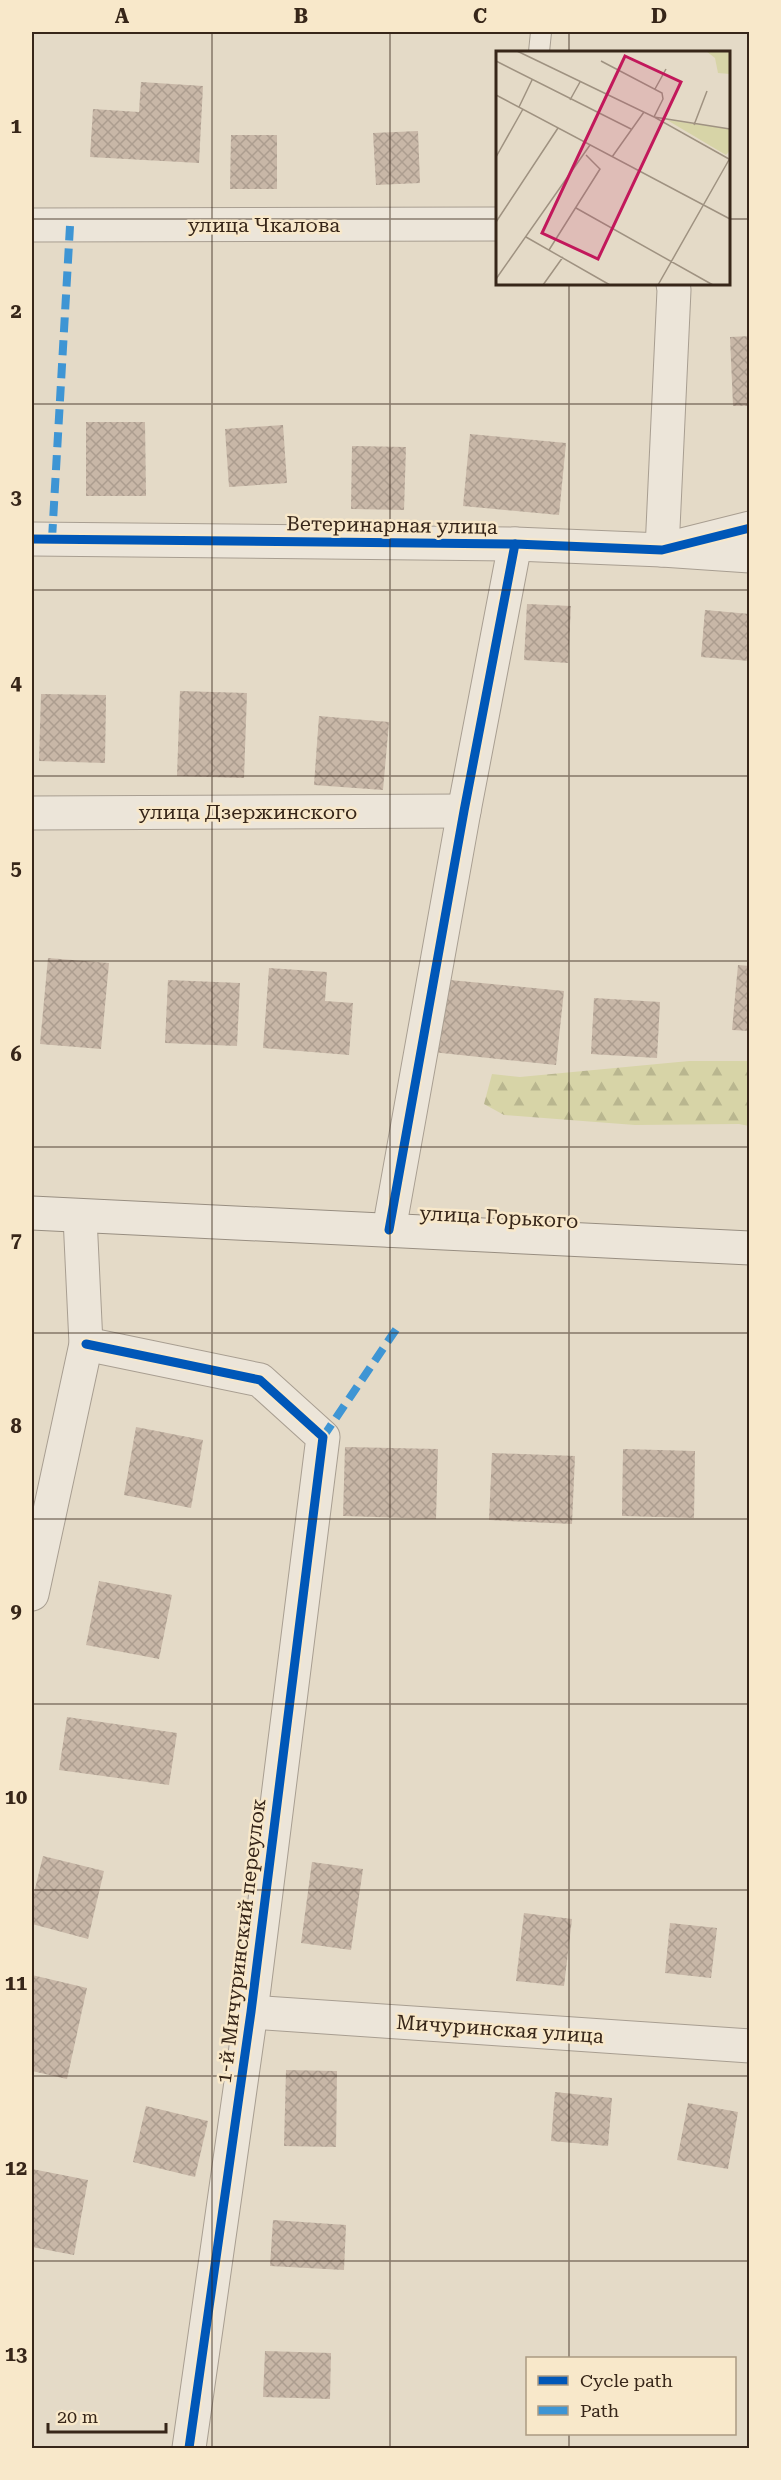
<svg xmlns="http://www.w3.org/2000/svg" width="781" height="2480" font-family="'Roboto Serif',serif">
	<style>
		.forest { fill: url(#forest-firs) }
		.building { fill: url(#building-cross-hatch) }
		.lines { fill: none; stroke-linecap: round; stroke-linejoin: round }
		.service-casing { stroke: #a89e91; stroke-width: 22 }
		.minor-casing { stroke: #a89e91; stroke-width: 35 }
		.secondary-casing { stroke: #988e81; stroke-width: 35 }
		.service { stroke: #ece5d9; stroke-width: 20 }
		.minor { stroke: #ece5d9; stroke-width: 33 }
		.secondary { stroke: #ece5d9; stroke-width: 33 }
		.quiet { stroke: #3e95d4; stroke-width: 8; stroke-dasharray: 15 8; stroke-linecap: butt }
		.cycleway-casing { stroke: #f8e8ca; stroke-width: 13 }
		.cycleway { stroke: #0057b8; stroke-width: 9 }
		.grid { fill: none; stroke: #372619; stroke-width: 1.5; stroke-opacity: 0.55 }
		.labels { text-anchor: middle; dominant-baseline: central; stroke-width: 5; stroke-linejoin: round; paint-order: stroke }
		.street-label { font-size: 20px; fill: #372619; stroke: #f8e8ca }
		.inset-road { fill: none; stroke: #9f9281; stroke-width: 1.5 }
		.view { fill: #c2185b; fill-opacity: 0.15; stroke: #c2185b; stroke-width: 3 }
		.inset-edge { fill: none; stroke: #372619; stroke-width: 3 }
		.neatline { fill: none; stroke: #372619; stroke-width: 2 }
		.grid-label { font-size: 20px; text-anchor: middle; font-weight: bold; fill: #372619 }
	</style>
	<defs>
		<pattern id="forest-firs" width="22" height="20" patternUnits="userSpaceOnUse" patternTransform="scale(1.5)"><rect width="22" height="20" fill="#d7d4a7"/><path d="M5 1l3.5 6h-7zM16 11l3.5 6h-7z" fill="#b9b68f"/></pattern>
		<pattern id="building-cross-hatch" width="8" height="8" patternUnits="userSpaceOnUse" patternTransform="scale(1.5)"><rect width="8" height="8" fill="#c8b7a7"/><path d="M0 0l8 8M0 8l8-8" fill="none" stroke="#ac9d8f"/></pattern>
	</defs>
	<rect width="100%" height="100%" fill="#e4dac7"/>
	<polygon class="forest" points="689,1061 749,1061 749,1126 739,1124 635,1125 504,1115 484,1104 492,1074 520,1077"/>
	<g class="building">
		<polygon points="141,82 203,86 199,163 90,157 93,109 139,112"/>
		<polygon points="418,131 420,183 376,185 373,133"/>
		<polygon points="231,135 277,135 277,189 230,189"/>
		<polygon points="750,336 750,406 733,406 730,337"/>
		<polygon points="86,422 145,422 146,496 86,496"/>
		<polygon points="283,425 287,483 229,487 225,429"/>
		<polygon points="470,434 566,443 559,515 463,506"/>
		<polygon points="352,446 406,447 404,510 351,509"/>
		<polygon points="527,604 571,606 568,663 524,660"/>
		<polygon points="705,610 750,614 750,661 701,657"/>
		<polygon points="180,691 247,693 244,778 177,776"/>
		<polygon points="41,694 106,695 105,763 39,761"/>
		<polygon points="319,716 389,722 383,790 314,785"/>
		<polygon points="48,958 109,963 101,1049 40,1044"/>
		<polygon points="738,965 750,966 750,1031 732,1030"/>
		<polygon points="269,968 327,972 325,1001 353,1003 349,1055 263,1048"/>
		<polygon points="440,979 564,991 556,1065 432,1052"/>
		<polygon points="168,980 240,983 237,1046 165,1043"/>
		<polygon points="594,998 660,1002 657,1058 591,1054"/>
		<polygon points="136,1427 203,1440 191,1508 124,1495"/>
		<polygon points="345,1447 438,1449 436,1519 343,1516"/>
		<polygon points="623,1449 695,1451 694,1518 622,1516"/>
		<polygon points="492,1453 575,1456 572,1524 489,1520"/>
		<polygon points="99,1581 172,1595 159,1659 86,1645"/>
		<polygon points="67,1717 177,1733 169,1785 59,1770"/>
		<polygon points="43,1856 104,1871 88,1939 32,1924 32,1901"/>
		<polygon points="312,1862 363,1869 351,1950 301,1943"/>
		<polygon points="524,1913 572,1919 564,1986 516,1981"/>
		<polygon points="670,1923 717,1928 711,1978 665,1973"/>
		<polygon points="32,1975 87,1988 67,2079 32,2071"/>
		<polygon points="286,2070 337,2071 336,2147 284,2146"/>
		<polygon points="555,2092 612,2098 608,2146 551,2141"/>
		<polygon points="688,2103 738,2112 728,2169 677,2160"/>
		<polygon points="146,2106 208,2121 195,2177 133,2162"/>
		<polygon points="32,2169 88,2180 74,2255 32,2247"/>
		<polygon points="273,2220 346,2225 344,2270 270,2266"/>
		<polygon points="265,2351 331,2353 330,2399 263,2397"/>
	</g>
	<g class="lines">
		<g class="service-casing">
			<polyline id="service" points="539,52 541,32"/>
		</g>
		<g class="minor-casing">
			<g id="minor">
				<polyline points="32,225 497,224"/>
				<polyline points="673,284 674,290 662,550 750,556"/>
				<polyline points="32,539 515,544 662,550 750,528"/>
				<polyline points="32,813 464,811"/>
				<polyline points="389,1230 464,811 515,544"/>
				<polyline points="86,1344 260,1380 323,1437 251,2012 189,2448"/>
				<polyline points="32,1594 86,1344 80,1217"/>
				<polyline points="251,2012 750,2046"/>
			</g>
		</g>
		<g class="secondary-casing">
			<polyline id="secondary" points="32,1213 750,1248"/>
		</g>
		<use href="#service" class="service"/>
		<use href="#minor" class="minor"/>
		<use href="#secondary" class="secondary"/>
		<g class="quiet">
			<polyline points="52,539 70,226"/>
			<polyline points="323,1437 397,1328"/>
		</g>
		<g class="cycleway-casing">
			<g id="cycleway">
				<polyline points="32,539 515,544 662,550 750,528"/>
				<polyline points="389,1230 464,811 515,544"/>
				<polyline points="86,1344 260,1380 323,1437 251,2012 189,2448"/>
			</g>
		</g>
		<use href="#cycleway" class="cycleway"/>
	</g>
	<path class="grid" d="M212 32V2448M390 32V2448M569 32V52M32 219H497M728 219H750M569 284V2358M32 404H750M32 590H750M32 776H750M32 961H750M32 1147H750M32 1333H750M32 1519H750M32 1704H750M32 1890H750M32 2076H750M32 2261H750M569 2434V2448"/>
	<g class="labels">
		<g class="street-label">
			<text x="264" y="225">улица Чкалова</text>
			<text transform="translate(392 525) rotate(1)">Ветеринарная улица</text>
			<text x="248" y="812">улица Дзержинского</text>
			<text transform="translate(499 1217) rotate(3)">улица Горького</text>
			<text transform="translate(241 1941) rotate(-83)">1-й Мичуринский переулок</text>
			<text transform="translate(500 2029) rotate(4)">Мичуринская улица</text>
		</g>
	</g>
	<g transform="translate(496 51)">
		<rect width="234" height="234" fill="#e4dac7"/>
		<path d="M210 0H234V23L222 22 219 7Z" fill="#d7d4a7"/>
		<path d="M171 69 234 78V99L230 104Z" fill="#d7d4a7"/>
		<path class="inset-road" d="M21 0 158 66 234 78M0 10 135 78M105 10 166 42 167 48 158 66 233 108M159 38 170 18M0 44 234 168M74 49 84 31M23 56 36 29M198 74 211 40M0 106 27 58M116 106 148 61M80 157 217 234M0 171 62 77M30 186 114 234M53 199 104 118 90 104M0 228 94 94M47 234 67 206M162 234 234 107"/>
		<path class="view" d="M129 5 185 31 102 208 46 182Z"/>
		<rect width="234" height="234" class="inset-edge"/>
	</g>
	<rect width="781" height="2480" fill="none" stroke="#f8e8ca" stroke-width="66"/>
	<rect x="526" y="2357" width="210" height="78" fill="#f8e8ca" stroke="#ab9a83" stroke-width="1.5"/>
	<rect x="538" y="2376" width="30" height="9" fill="#0057b8" stroke="#ab9a83" stroke-width="1.5"/>
	<text x="580" y="2387" font-size="18" fill="#372619">Cycle path</text>
	<rect x="538" y="2406" width="30" height="9" fill="#3e95d4" stroke="#ab9a83" stroke-width="1.5"/>
	<text x="580" y="2417" font-size="18" fill="#372619">Path</text>
	<path d="M48 2423v9h118v-9" fill="none" stroke="#372619" stroke-width="3"/>
	<text x="57" y="2423" font-size="18" fill="#372619" stroke="#f8e8ca" stroke-width="4.5" paint-order="stroke">20 m</text>
	<rect x="33" y="33" width="715" height="2414" class="neatline"/>
	<g class="grid-label">
		<text x="122" y="23">A</text>
		<text x="301" y="23">B</text>
		<text x="480" y="23">C</text>
		<text x="659" y="23">D</text>
		<text x="16" y="133">1</text>
		<text x="16" y="318">2</text>
		<text x="16" y="504">3</text>
		<text x="16" y="690">4</text>
		<text x="16" y="875">5</text>
		<text x="16" y="1061">6</text>
		<text x="16" y="1247">7</text>
		<text x="16" y="1433">8</text>
		<text x="16" y="1618">9</text>
		<text x="16" y="1804">10</text>
		<text x="16" y="1990">11</text>
		<text x="16" y="2175">12</text>
		<text x="16" y="2361">13</text>
	</g>
</svg>
